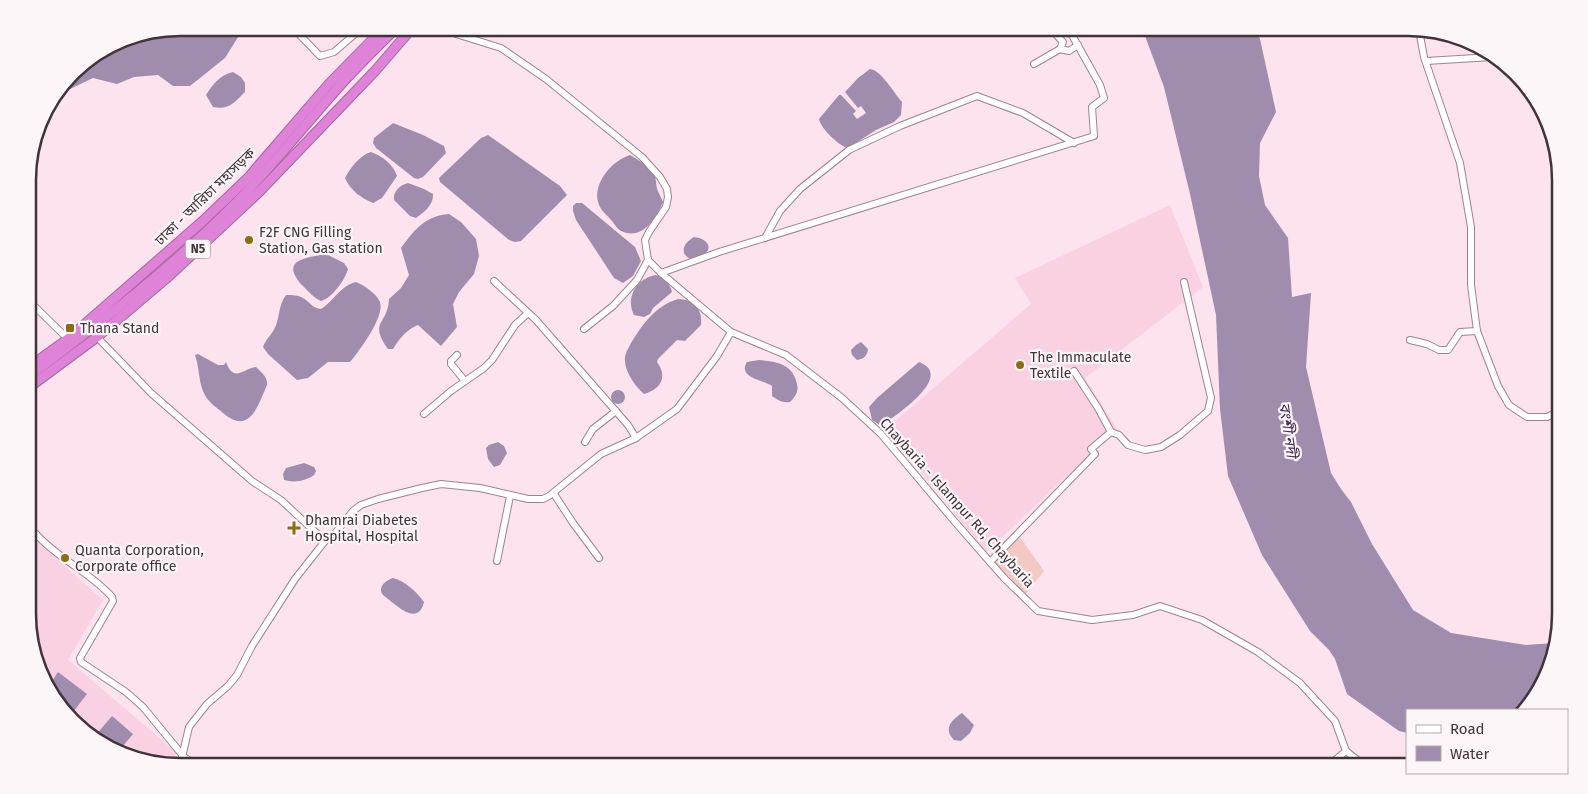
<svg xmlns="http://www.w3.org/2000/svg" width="1588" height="794" font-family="'Fira Sans','Noto Sans Bengali',sans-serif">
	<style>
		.built { fill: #f9d1e3 }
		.green { fill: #f3c9c3 }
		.water { fill: #a08dae }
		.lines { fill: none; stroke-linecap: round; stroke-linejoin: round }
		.minor-casing { stroke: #9f828f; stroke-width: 8 }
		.highway-casing { stroke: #a767a0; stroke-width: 11 }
		.minor { stroke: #fff; stroke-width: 6 }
		.highway { stroke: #de83d7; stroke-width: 9 }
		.poi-dot { fill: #8e6d11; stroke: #fdf6f9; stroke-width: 2 }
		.labels { text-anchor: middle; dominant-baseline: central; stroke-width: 4.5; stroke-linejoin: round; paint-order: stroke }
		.shield { fill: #fdf6f9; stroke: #796e73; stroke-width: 1 }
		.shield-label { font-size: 12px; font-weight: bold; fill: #403339 }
		.street-label { font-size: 14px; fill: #403339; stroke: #fdf6f9 }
		.poi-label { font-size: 14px; fill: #403339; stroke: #fdf6f9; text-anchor: start }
		.water-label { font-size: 15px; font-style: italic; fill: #462c59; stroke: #fdf6f9 }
		.rim { fill: none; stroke: #403339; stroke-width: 2.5 }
	</style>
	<rect width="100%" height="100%" fill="#fde3ee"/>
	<g class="built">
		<polygon points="1170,205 1203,287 1085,378 1117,429 986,552 886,429 1031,304 1015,278"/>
		<polygon points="29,535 103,600 68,660 177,753 171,764 113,751 59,706 29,634"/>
	</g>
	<polygon class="green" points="1020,537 1044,571 1025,595 995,562"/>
	<g class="water">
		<polygon points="181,27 238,28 240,34 225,58 190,86 173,86 158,75 134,77 117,84 93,78 66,91 60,90 79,66 122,39"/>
		<polygon points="1142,28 1255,28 1260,39 1276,112 1260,143 1259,176 1265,205 1288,238 1292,297 1311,293 1306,367 1331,473 1341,489 1351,502 1372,544 1413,610 1451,633 1526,645 1554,643 1545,681 1519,710 1407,710 1407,733 1399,731 1347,694 1335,659 1329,650 1310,631 1262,555 1228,476 1220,409 1216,315 1190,194 1164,87"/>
		<path d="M870 69C881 70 894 93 902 102L901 115 894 122 876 130 848 148C839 146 821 129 819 119L839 95H841L856 111 853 114 857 119 866 113 861 106 858 108 845 92 858 78Z"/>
		<path d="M233 72 241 77 245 83V92C234 103 229 110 213 107L206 95C212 85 221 74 233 72Z"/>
		<polygon points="393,123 423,135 444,146 446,153 423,177 418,179 414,178 376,148 373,143 374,138"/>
		<polygon points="488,135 560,186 567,195 521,241 515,242 509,240 440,182 439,178 481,138"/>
		<path d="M371 152C382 156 393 164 397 176L382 198 373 203C361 198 350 190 345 178 350 168 360 155 371 152Z"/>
		<path d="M630 155 648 166 655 175 657 189 663 202C656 219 642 241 621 231 617 229 614 223 611 220 606 214 600 210 598 202 593 182 613 160 630 155Z"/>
		<path d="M408 183 424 189 433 194C434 205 424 212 416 218L410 216 394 200C393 191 400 185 408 183Z"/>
		<polygon points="576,203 582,203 635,247 641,261 633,276 623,283 614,278 576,220 573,211 573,206"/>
		<path d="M449 214 461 222 476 239 479 256 474 274 459 292 453 304 457 327 441 346 418 325C406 330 400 338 393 349H388C368 321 388 325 389 299L401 288 409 275 401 248C415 229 425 216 449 214Z"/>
		<path d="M694 237C705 238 716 247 702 256 699 258 694 258 690 259 678 252 685 242 694 237Z"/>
		<path d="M326 254 344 263 348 269C345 280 332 298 321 301 314 298 309 292 303 286 279 260 305 258 326 254Z"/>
		<path d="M656 275C663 277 671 285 672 292L653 308 650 314 644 317 634 315C625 297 637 278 656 275Z"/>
		<path d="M356 282C364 285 377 294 380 302 385 317 359 351 350 362H328L308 378 297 380 268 354 263 347C266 338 275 332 277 322 280 312 279 305 286 295 292 295 298 295 303 298 310 302 312 308 321 309 334 301 340 286 356 282Z"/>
		<path d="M678 299C694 299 703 310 701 325L685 341 677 340 658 359 657 362C668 377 661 389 644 394 636 387 625 372 625 361 624 355 628 349 631 343 643 324 655 306 678 299Z"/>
		<path d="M861 342 868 349C867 356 864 359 857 360L852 355 851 350 856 345Z"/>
		<path d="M198 354 218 365H224L226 362C234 383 242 369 256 367 261 372 268 377 267 385 258 405 250 436 223 413 217 408 210 403 206 397 198 384 200 369 195 355Z"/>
		<path d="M759 360C777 362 793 364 797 384 799 392 795 397 790 402 782 403 778 400 772 396V386C764 380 737 378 747 362Z"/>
		<path d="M919 362C956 376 895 416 881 426L872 420 869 407 877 398Z"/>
		<circle cx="618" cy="397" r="7"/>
		<polygon points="498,442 504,446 507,453 500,465 494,467 488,459 486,448 489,445"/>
		<path d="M304 463 314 467 316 471 314 475C306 481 294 483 284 480L283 474 286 468Z"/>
		<path d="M393 578C405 581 417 592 424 602 418 628 395 604 383 595 377 587 386 580 393 578Z"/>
		<polygon points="58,672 87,694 70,716 59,706 50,684"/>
		<path d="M962 713 974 725 970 733 961 741 954 740C943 729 951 720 962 713Z"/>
		<polygon points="112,716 133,734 118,752 113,751 95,736"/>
	</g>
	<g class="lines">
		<g class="minor-casing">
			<g id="minor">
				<polyline points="243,27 245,30 249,27"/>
				<polyline points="292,27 320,56 334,52 363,27"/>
				<polyline points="448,27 456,34 501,48 546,79 642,157 660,177 667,189 668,197 666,207 649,232 645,240 648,260 637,280 613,306 584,329"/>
				<polyline points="1043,27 1051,29 1063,42 1060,49 1069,51 1078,45"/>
				<polyline points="1419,30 1424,57 1460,163 1471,227 1471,285 1477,331 1498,386 1509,405 1527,417 1547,417 1560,411"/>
				<polyline points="1426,61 1492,57"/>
				<polyline points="1034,64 1060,49"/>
				<polyline points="765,238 780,211 800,189 849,150 900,126 977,96 1023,113 1074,143"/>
				<polyline points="648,260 661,273"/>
				<polyline points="494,281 536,320 628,425 636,438"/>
				<polyline points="28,300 68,339"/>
				<polyline points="731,332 661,273 719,252 1094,136 1092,107 1104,98 1100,85 1072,35 1076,32 1074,27"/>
				<polyline points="97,337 151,393 252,481 281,500 325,541"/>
				<polyline points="1410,340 1427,344 1439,350 1448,350 1460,332 1477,331"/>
				<polyline points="457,355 451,361 451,364 465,381"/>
				<polyline points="424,414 451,391 484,368 492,360 515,325 528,313"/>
				<polyline points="1111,432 1119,435 1128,445 1145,450 1161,447 1180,435 1208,411 1211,398 1184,282"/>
				<polyline points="585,442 593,429 616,411"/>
				<polyline points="554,494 573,523 599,558"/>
				<path d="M36 534C58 559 90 572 112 597L113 601 80 658 81 662 126 692 143 707 184 757 197 766"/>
				<polyline points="497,561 510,496"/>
				<polyline points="990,562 1095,454 1091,449 1111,432 1098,408 1074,371"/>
				<polyline points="180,766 189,727 207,704 228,686 237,675 252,646 295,579 325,541 332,537 353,511 361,505 378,499 422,488 441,484 480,488 528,499 543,499 549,496 601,454 636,438 677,409 717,356 731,332 786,355 842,398 881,434 955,522 1004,578 1038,611 1092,620 1133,615 1160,606 1202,620 1258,652 1300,683 1335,721 1346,751 1365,766"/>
				<polyline points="1328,766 1346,751"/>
			</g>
		</g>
		<g class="highway-casing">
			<g id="highway">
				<polyline points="28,368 68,339 203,221 248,178 329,84 385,27"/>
				<path d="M28 377C101 322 174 266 238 201 272 166 303 127 336 90 355 68 376 48 397 27"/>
				<polyline points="28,388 97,337 170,275 259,192 375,71 413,27"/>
			</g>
		</g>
		<use href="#minor" class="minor"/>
		<use href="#highway" class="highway"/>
	</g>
	<g class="poi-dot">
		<circle cx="249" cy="240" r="5"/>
		<rect x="65" y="323" width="10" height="10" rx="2.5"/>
		<circle cx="1020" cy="365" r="5"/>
		<path d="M291.5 520.5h5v5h5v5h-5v5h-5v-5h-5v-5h5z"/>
		<circle cx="65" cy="558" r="5"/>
	</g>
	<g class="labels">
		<rect class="shield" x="185.5" y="239.5" width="25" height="19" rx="4"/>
		<g class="shield-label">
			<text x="198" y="249">N5</text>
		</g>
		<g class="street-label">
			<text transform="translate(205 197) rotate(-44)">ঢাকা - আরিচা মহাসড়ক</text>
			<text transform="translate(957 503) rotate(48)">Chaybaria - Islampur Rd, Chaybaria</text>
		</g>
		<g class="poi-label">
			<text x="259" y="232">F2F CNG Filling<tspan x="259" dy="16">Station, Gas station</tspan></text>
			<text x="80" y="328">Thana Stand</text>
			<text x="1030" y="357">The Immaculate<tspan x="1030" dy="16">Textile</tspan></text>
			<text x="305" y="520">Dhamrai Diabetes<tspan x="305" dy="16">Hospital, Hospital</tspan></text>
			<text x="75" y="550">Quanta Corporation,<tspan x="75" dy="16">Corporate office</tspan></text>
		</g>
		<g class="water-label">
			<text transform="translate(1288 430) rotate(82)">বংশী নদী</text>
		</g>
	</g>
	<path d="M0 0H1588V794H0ZM180 36H1408A144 144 0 0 1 1552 180V614A144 144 0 0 1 1408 758H180A144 144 0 0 1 36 614V180A144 144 0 0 1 180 36Z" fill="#fdf6f9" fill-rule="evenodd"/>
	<path class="rim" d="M180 36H1408A144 144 0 0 1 1552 180V614A144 144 0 0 1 1408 758H180A144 144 0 0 1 36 614V180A144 144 0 0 1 180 36Z"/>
	<rect x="1406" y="709" width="162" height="65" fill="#fdf6f9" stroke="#b1a8ac"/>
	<rect x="1416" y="725" width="25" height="8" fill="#ffffff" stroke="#b1a8ac"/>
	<text x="1450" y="734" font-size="15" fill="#403339">Road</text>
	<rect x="1416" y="746" width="25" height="15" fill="#a08dae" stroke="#b1a8ac"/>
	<text x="1450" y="759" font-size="15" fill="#403339">Water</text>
</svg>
